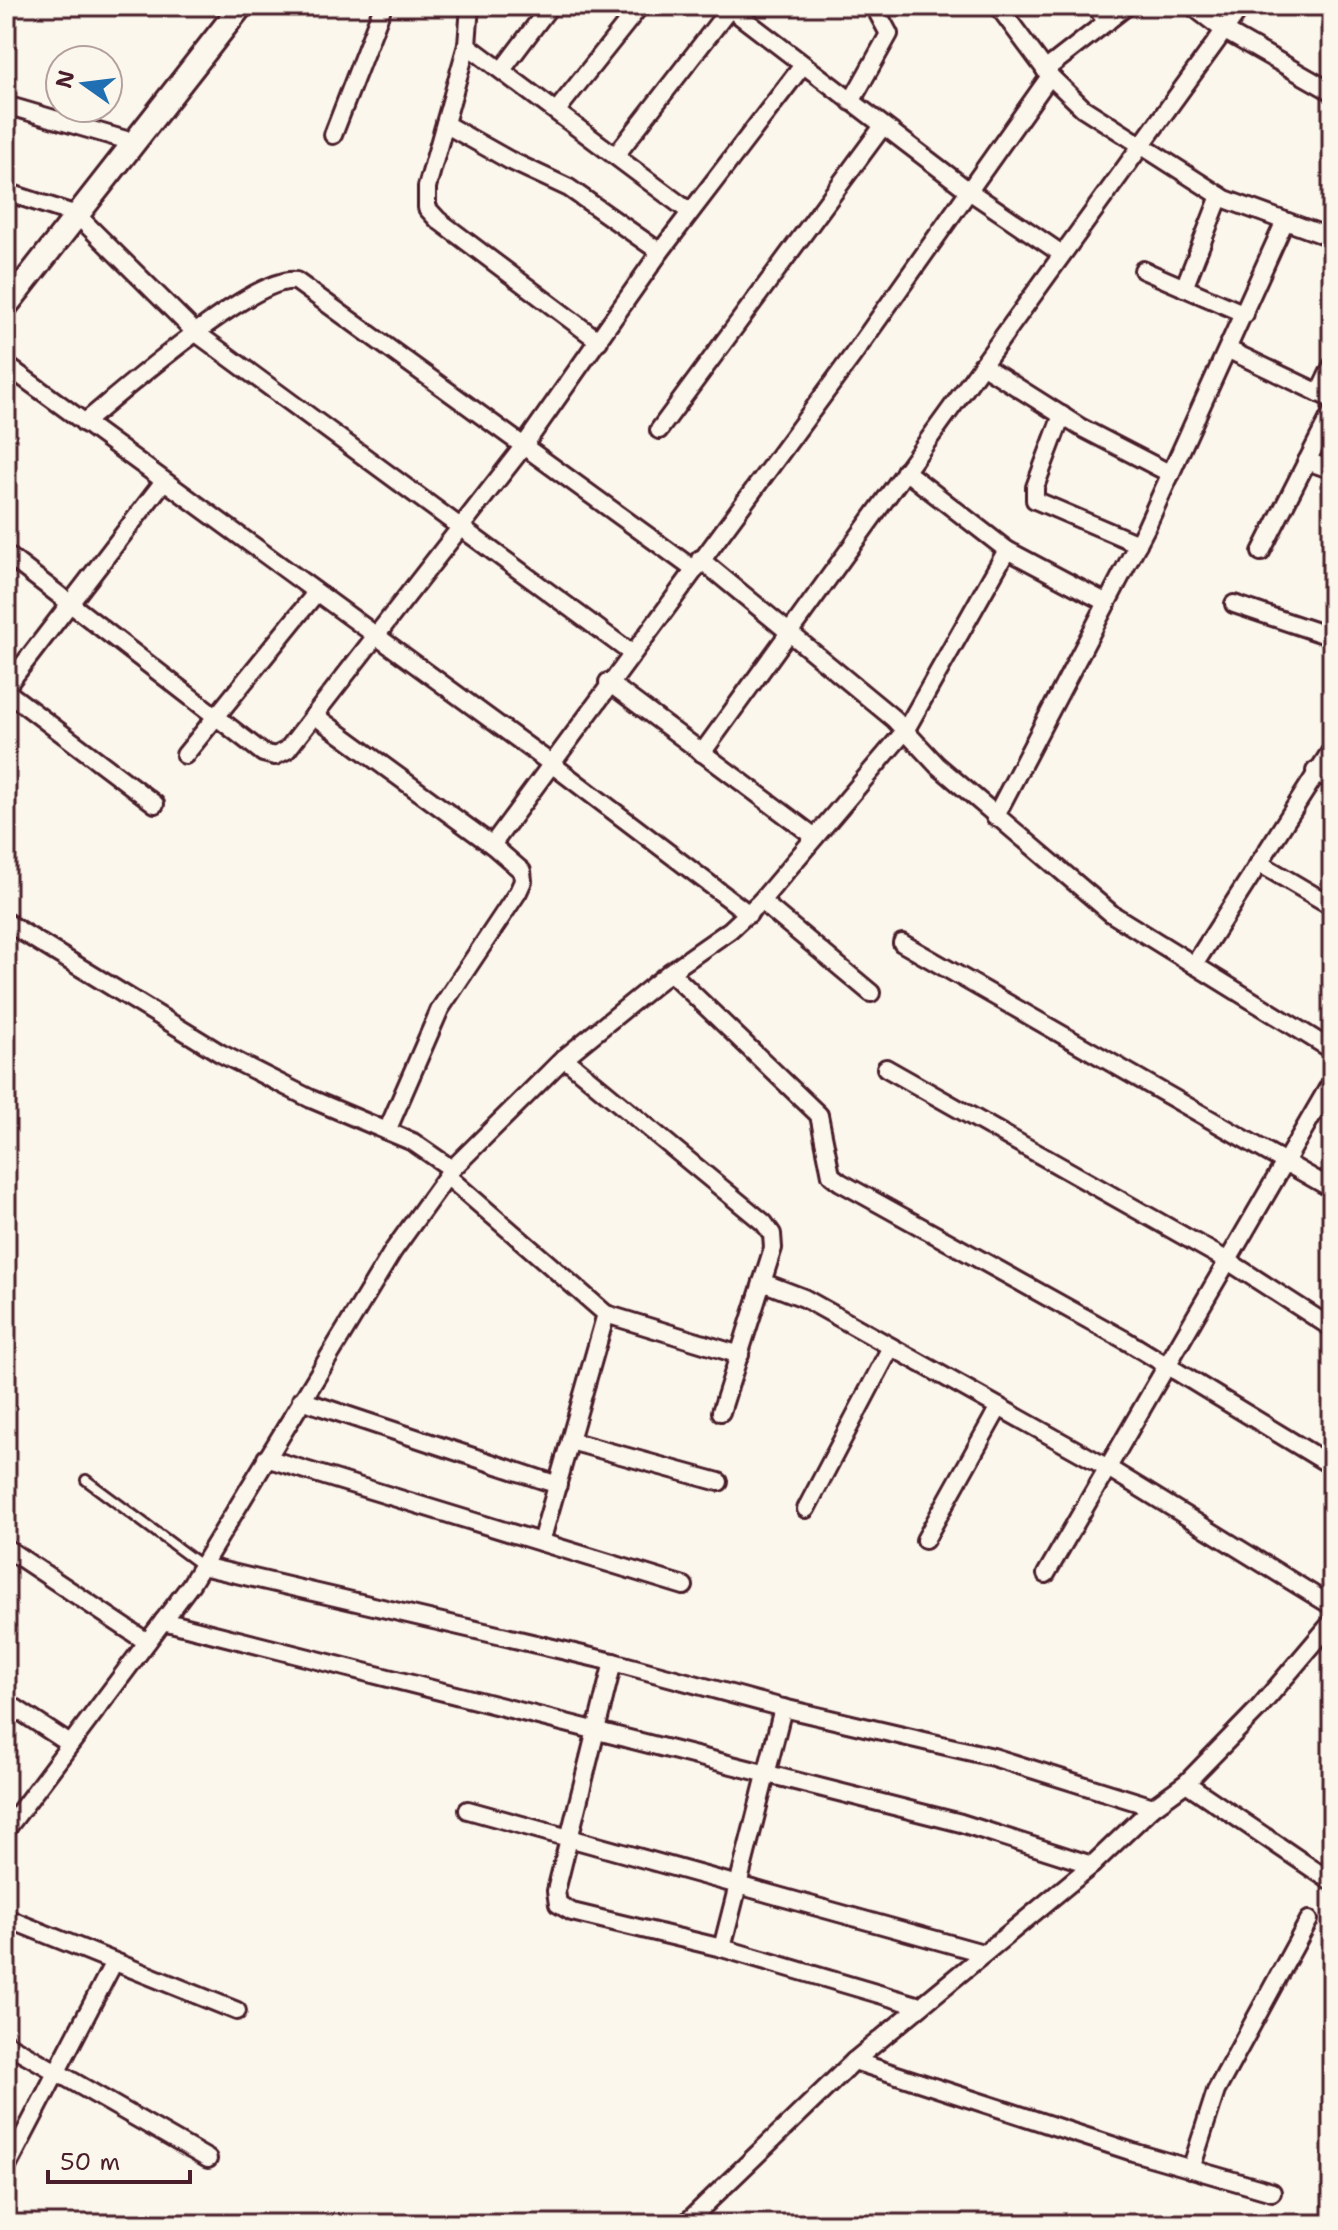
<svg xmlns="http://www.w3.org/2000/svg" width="1338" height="2230" font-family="'Shantell Sans',sans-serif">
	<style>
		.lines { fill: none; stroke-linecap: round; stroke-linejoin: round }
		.lane-casing { stroke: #4a1f2b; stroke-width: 14 }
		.street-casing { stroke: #4a1f2b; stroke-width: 22 }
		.secondary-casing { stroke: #4a1f2b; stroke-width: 28 }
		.lane { stroke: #fbf7ec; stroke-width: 8 }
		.street { stroke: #fbf7ec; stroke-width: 16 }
		.secondary { stroke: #fbf7ec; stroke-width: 22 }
	</style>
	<rect width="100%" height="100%" fill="#fbf7ec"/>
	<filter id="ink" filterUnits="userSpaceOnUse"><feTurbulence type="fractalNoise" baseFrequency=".0125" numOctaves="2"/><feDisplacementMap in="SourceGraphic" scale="16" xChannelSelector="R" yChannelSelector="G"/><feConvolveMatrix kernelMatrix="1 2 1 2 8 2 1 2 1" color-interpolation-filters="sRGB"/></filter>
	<g filter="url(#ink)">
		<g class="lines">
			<g class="lane-casing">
				<polyline id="lane" points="86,1480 202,1566"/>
			</g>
			<g class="street-casing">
				<g id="street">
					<polyline points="470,6 467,45 427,187 427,208 438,220 599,341"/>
					<polyline points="727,6 969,191 1062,254"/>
					<polyline points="998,6 1050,76 1083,108 1225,199 1332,238"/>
					<polyline points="1095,6 1107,22"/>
					<polyline points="1192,6 1225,31 1332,92"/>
					<polyline points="467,45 690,212"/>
					<polyline points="502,70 550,6"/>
					<polyline points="1045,70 1127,6"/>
					<polyline points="851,102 889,34 874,6"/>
					<polyline points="6,105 133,142"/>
					<polyline points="558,109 640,6"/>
					<polyline points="445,124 509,160 569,188 660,252"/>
					<polyline points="333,135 383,6"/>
					<polyline points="616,155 730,8"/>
					<polyline points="6,192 77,215 195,332 630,652"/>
					<polyline points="1143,270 1245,314"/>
					<polyline points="1184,288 1220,196"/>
					<polyline points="1229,350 1319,393"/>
					<polyline points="6,365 549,762 749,914"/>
					<polyline points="982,365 1080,427 1171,474"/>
					<polyline points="1332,366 1319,393 1332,399"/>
					<polyline points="1062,415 1035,487 1035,500 1138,544"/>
					<path d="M84 423C120 393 255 274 296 281L692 568"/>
					<polyline points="659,430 883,126"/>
					<polyline points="1307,461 1332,470"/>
					<polyline points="905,471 1007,550 1107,603"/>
					<polyline points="1261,552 1332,412"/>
					<polyline points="6,554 263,753 275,756 287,750 523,447 660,252 803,65"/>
					<polyline points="700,559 894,719 937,765 1112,914 1332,1050"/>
					<polyline points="1234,604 1332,637"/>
					<polyline points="608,682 815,837"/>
					<polyline points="6,687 164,481"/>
					<polyline points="6,691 155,804"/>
					<polyline points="314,715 492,845 522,871 523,881 518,892 440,1009 387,1131"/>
					<polyline points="702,753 1242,6"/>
					<polyline points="185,755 316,593"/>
					<polyline points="1315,771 1332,781"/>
					<polyline points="995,817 1146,528 1285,221"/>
					<polyline points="492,845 853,355 1050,76"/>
					<polyline points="1259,863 1332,906"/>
					<polyline points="761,901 871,993"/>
					<polyline points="6,922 220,1053 311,1099 413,1142 452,1169"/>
					<polyline points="902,943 1332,1189"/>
					<polyline points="1194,965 1332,749"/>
					<polyline points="670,972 819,1115 831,1175 840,1182 1125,1340 1332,1466"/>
					<polyline points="564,1058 764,1223 772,1234 773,1248 721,1412"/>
					<polyline points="886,1068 1228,1261 1332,1328"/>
					<polyline points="447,1176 606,1314 740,1355"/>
					<polyline points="762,1282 804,1298 1108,1468 1332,1606"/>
					<polyline points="301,1400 558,1485"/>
					<polyline points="570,1441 719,1482"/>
					<polyline points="266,1458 684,1586"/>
					<polyline points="806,1509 891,1347"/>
					<polyline points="925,1540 999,1407"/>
					<polyline points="541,1542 606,1314"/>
					<polyline points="6,1548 147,1642"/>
					<polyline points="202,1566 613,1662 783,1708 993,1757 1153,1807"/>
					<polyline points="1046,1574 1332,1081"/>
					<polyline points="163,1621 961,1823 1092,1865"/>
					<polyline points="613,1662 556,1891 558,1904 572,1912 722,1948 920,2006"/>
					<polyline points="6,1702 70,1744"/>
					<polyline points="1186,1783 1332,1882"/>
					<polyline points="468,1810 983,1953"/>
					<polyline points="6,1830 191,1584 393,1251 452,1169 564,1058 670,972 730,930 761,901 905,731 1007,550"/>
					<polyline points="6,1918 237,2011"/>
					<polyline points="722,1948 783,1708"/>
					<polyline points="6,2043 208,2159"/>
					<polyline points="854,2061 1133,2152 1272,2192"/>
					<polyline points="6,2169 114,1962"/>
					<polyline points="1191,2169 1216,2091 1309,1920"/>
					<polyline points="685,2224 854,2061 1092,1865 1153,1807 1186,1783 1258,1709 1332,1622"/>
				</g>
			</g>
			<g class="secondary-casing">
				<polyline id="secondary" points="6,306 241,6"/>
			</g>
			<use href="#lane" class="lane"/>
			<use href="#street" class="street"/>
			<use href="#secondary" class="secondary"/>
		</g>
	</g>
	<rect width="1338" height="2230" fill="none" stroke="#fbf7ec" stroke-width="32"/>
	<rect x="16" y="16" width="1306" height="2198" fill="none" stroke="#4a1f2b" stroke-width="3" filter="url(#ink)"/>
	<g transform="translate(84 84) rotate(284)"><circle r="38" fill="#fbf7ec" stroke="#b4a19f" stroke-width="2"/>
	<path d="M0-6L14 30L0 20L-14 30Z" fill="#1f6fb2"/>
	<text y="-12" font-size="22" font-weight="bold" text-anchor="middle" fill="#4a1f2b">N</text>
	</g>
	<path d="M48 2170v12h142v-12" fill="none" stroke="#4a1f2b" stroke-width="4"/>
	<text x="60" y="2170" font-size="24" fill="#4a1f2b" stroke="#fbf7ec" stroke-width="6" paint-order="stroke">50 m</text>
</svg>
